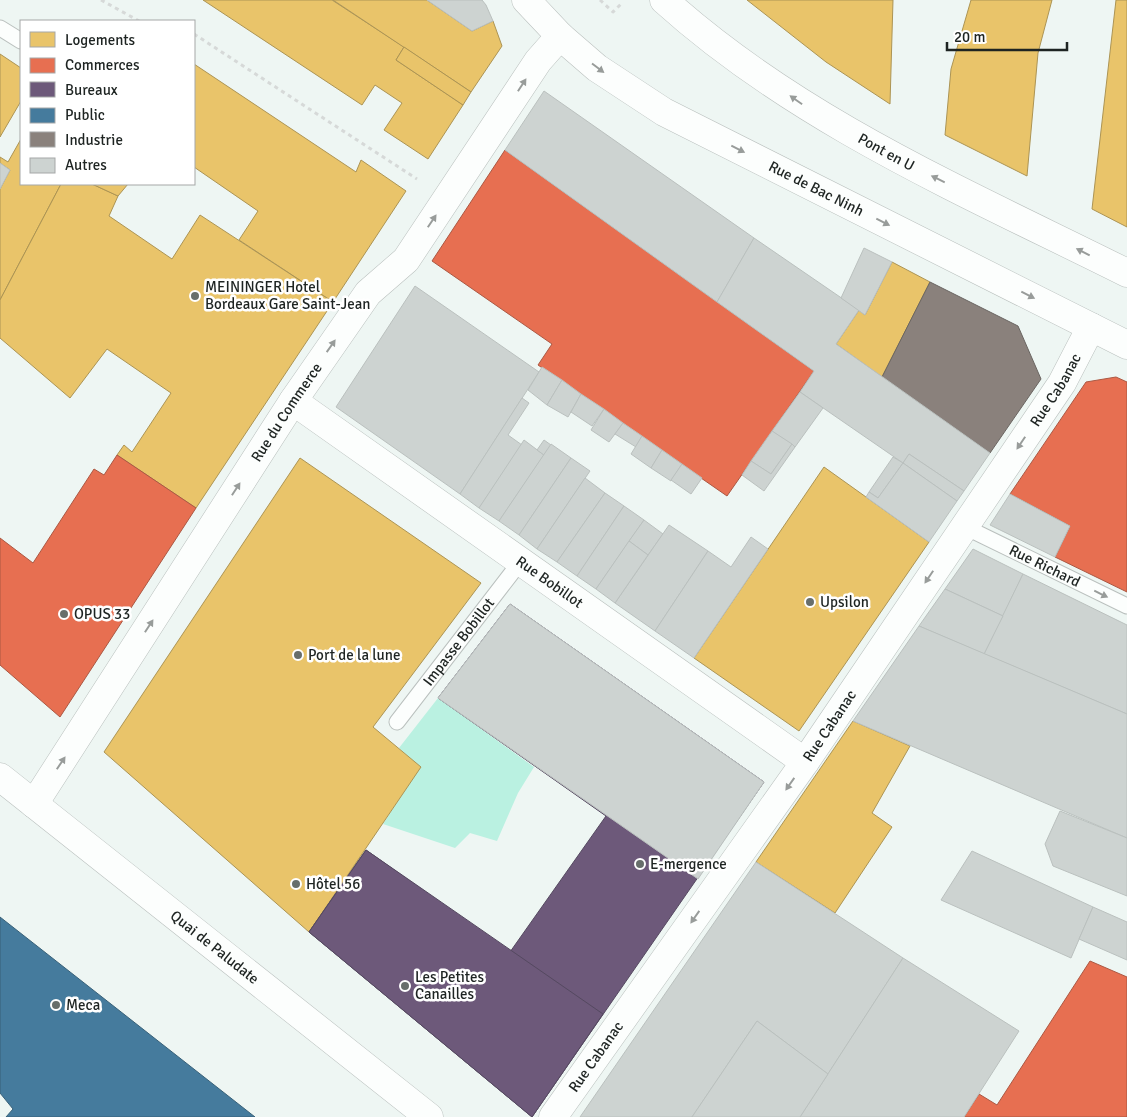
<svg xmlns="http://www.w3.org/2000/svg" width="1127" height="1117" font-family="Signika,sans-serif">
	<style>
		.green { fill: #baf1e1 }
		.homes { fill: #e9c46a; stroke: #ac9454 }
		.shops { fill: #e76f51; stroke: #ab5843 }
		.offices { fill: #6d597a; stroke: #554960 }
		.public { fill: #457b9d; stroke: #396178 }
		.industry { fill: #8a817c; stroke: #6a6561 }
		.building { fill: #cdd3d1; stroke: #bac0be }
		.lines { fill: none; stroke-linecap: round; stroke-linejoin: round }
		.lane-casing { stroke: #bac0be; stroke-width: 17 }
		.street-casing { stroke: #bac0be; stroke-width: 29 }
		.secondary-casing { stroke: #bac0be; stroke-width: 29 }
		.path { stroke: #d6d9d8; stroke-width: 3; stroke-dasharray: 4 4; stroke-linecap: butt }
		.lane { stroke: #fcfefd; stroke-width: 15 }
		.street { stroke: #fcfefd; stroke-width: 28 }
		.secondary { stroke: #fcfefd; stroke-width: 28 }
		.oneway { fill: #989c9a }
		.poi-dot { fill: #676e6b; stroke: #fff; stroke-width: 2 }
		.labels { text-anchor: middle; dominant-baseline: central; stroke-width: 5; stroke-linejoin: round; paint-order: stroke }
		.street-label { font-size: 15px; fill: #1e2422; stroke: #fff }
		.poi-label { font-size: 15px; fill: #1e2422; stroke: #fff; text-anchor: start }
	</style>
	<rect width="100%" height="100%" fill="#eef6f3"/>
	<polygon class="green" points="438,698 534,767 518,793 497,841 470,833 455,848 383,824 420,767 399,748"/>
	<g class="homes">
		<polygon points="203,0 332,0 404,47 396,60 463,105 428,159 384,130 402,103 375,85 362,105"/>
		<polygon points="333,0 427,0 472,31 493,21 502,46 471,92"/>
		<polygon points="747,0 893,0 890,104 826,62"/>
		<polygon points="971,0 1052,0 1038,53 1027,176 945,135 951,69"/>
		<polygon points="1116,0 1127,0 1127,227 1092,209"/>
		<polygon points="404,47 471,92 463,105 396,60"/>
		<polygon points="0,54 21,68 21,101 0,137"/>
		<polygon points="194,64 356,172 361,160 406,191 333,302 239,240 258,211 194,167"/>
		<polygon points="21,139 21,184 61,184 0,300 0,189 10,170 0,163 0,157 8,162"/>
		<polygon points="61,184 92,184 118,196 109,216 172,259 200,215 333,302 196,508 117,455 124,445 132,452 171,393 107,349 70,398 0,338 0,300"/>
		<polygon points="92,184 128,184 118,196"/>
		<polygon points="892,262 930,282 882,377 836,344 859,310 865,315"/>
		<polygon points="300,458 481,583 373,727 421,767 309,932 104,752"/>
		<polygon points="824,467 929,542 799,731 694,658"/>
		<polygon points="853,721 910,746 872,813 892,827 835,913 756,862"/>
	</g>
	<g class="shops">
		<polygon points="505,150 814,371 727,496 538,365 552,344 432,261"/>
		<polygon points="1116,377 1127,382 1127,592 1055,557 1070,526 1010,494 1086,382"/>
		<polygon points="117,455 196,508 60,717 0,665 0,538 33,563 94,469 104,475"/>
		<polygon points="1090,961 1127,977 1127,1117 964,1117 979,1094 997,1105"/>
	</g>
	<g class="offices">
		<polygon points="510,604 764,782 532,1117 309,932 366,850 510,952 606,816 438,698"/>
		<polygon points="366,850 603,1014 532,1117 309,932"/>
	</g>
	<polygon class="public" points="0,917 255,1117 6,1117 13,1109 0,1093"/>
	<polygon class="industry" points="930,282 1018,326 1041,379 990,453 882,377"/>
	<g class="building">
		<polygon points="427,0 482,0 486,5 493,21 472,31"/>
		<polygon points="544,91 754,238 717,302 505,150"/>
		<polygon points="0,163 10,170 0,189"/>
		<polygon points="754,238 859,310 836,344 990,453 964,491 909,454 903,463 800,392 814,371 717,302"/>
		<polygon points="864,248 892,262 865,315 841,298"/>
		<polygon points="415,286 539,372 460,494 336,407"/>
		<polygon points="542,367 562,380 547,405 528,390"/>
		<polygon points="562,380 581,394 568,417 547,405"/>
		<polygon points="800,392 823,408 795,447 772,431"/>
		<polygon points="581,394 604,409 592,426 571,412"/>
		<polygon points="522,398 529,403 508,435 522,445 479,508 460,494"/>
		<polygon points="604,409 623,423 609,442 591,430"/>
		<polygon points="623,423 642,436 636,447 615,434"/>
		<polygon points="772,431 792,444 771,474 751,461"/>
		<polygon points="642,436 662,450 651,468 631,454"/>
		<polygon points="524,440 544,455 499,521 479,508"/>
		<polygon points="544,440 551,445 544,455 537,450"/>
		<polygon points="551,444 571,458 519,535 499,521"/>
		<polygon points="792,444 795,447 764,491 742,475 751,461 771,474"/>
		<polygon points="662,450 682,464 671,481 651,468"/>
		<polygon points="909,454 964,491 957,501 903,463"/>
		<polygon points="893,457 903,463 878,498 869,492"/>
		<polygon points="571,458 590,471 537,549 519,535"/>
		<polygon points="903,463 957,501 929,542 866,497 869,492 878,498"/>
		<polygon points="682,464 702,478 691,494 671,480"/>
		<polygon points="585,478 605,493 557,562 537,549"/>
		<polygon points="605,493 624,506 577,576 557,562"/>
		<polygon points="1010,494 1070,526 1055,557 990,525"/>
		<polygon points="624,506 644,520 596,589 577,576"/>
		<polygon points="644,520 663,534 648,555 629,541"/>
		<polygon points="669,525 708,551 655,631 615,603"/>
		<polygon points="751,537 768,549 694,658 655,631 708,551 731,567"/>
		<polygon points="629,541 648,555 615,603 596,589"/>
		<polygon points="973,549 1023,574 1003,616 945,589"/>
		<polygon points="1023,574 1127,625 1127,714 984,654"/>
		<polygon points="945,589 1003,616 984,654 919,626"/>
		<polygon points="510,604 764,782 698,879 438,698"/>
		<polygon points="919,626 1127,714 1127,838 853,721"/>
		<polygon points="1060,811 1127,838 1127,896 1053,866 1045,844"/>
		<polygon points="972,851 1093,907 1071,958 941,900"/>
		<polygon points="756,862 903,958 828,1074 757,1021 692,1117 580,1117"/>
		<polygon points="1093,907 1127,922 1127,960 1079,939"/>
		<polygon points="903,958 1019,1031 964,1117 800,1117"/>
		<polygon points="757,1021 828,1074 800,1117 692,1117"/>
	</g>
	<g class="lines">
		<g class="lane-casing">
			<g id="lane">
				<polyline points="0,28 21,41"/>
				<path id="s1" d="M963 526 1127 606"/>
				<path id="s2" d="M397 722 521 561"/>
			</g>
		</g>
		<g class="street-casing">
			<g id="street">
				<path id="s3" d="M526 0 560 36 597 68 664 112 1127 345"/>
				<path id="s4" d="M664 0C798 121 967 193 1127 273"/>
				<path id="s5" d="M293 401 805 762"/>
				<path id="s6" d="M34 804 293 401 368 293 406 260 538 61 560 36"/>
				<path id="s7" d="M553 1117 805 762 1062 383 1091 327"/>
			</g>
		</g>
		<g class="secondary-casing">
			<g id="secondary">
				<path id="s8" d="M0 777 429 1117"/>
			</g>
		</g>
		<g class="path">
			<polyline points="101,0 139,21"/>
			<polyline points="600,0 613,12 623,2"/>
			<polyline points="194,34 417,179"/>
		</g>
		<use href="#lane" class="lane"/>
		<use href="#street" class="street"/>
		<use href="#secondary" class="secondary"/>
	</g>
	<defs><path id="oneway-solid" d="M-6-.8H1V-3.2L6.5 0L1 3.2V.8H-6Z" transform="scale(1.25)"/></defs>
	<g class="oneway">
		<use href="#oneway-solid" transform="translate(598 68) rotate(37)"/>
		<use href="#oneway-solid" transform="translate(522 85) rotate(-57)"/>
		<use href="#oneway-solid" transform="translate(796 100) rotate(-145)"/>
		<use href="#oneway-solid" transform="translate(738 149) rotate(27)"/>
		<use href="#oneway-solid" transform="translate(938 179) rotate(-154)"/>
		<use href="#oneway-solid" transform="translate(432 221) rotate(-56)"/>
		<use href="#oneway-solid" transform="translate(883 222) rotate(27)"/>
		<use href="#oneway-solid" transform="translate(1083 252) rotate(-153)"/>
		<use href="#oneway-solid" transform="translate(1028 295) rotate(27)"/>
		<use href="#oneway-solid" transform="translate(331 346) rotate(-55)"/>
		<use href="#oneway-solid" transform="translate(1021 443) rotate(124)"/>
		<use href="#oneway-solid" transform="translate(236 489) rotate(-57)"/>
		<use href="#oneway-solid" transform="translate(929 577) rotate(124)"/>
		<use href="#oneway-solid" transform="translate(1101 594) rotate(26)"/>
		<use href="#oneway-solid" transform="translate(149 626) rotate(-57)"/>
		<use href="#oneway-solid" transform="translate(61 763) rotate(-56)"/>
		<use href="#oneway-solid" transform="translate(790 784) rotate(125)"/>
		<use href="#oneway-solid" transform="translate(695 917) rotate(125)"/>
	</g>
	<g class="poi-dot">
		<circle cx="195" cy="296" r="5"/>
		<circle cx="810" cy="602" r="5"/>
		<circle cx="64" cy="614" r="5"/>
		<circle cx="298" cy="655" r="5"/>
		<circle cx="640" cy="864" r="5"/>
		<circle cx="296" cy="884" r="5"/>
		<circle cx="405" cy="986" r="5"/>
		<circle cx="56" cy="1005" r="5"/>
	</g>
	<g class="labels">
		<g class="street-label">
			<text stroke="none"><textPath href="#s4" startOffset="270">Pont en U</textPath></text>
			<text stroke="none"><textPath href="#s3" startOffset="349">Rue de Bac Ninh</textPath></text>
			<text stroke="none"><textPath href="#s7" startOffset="884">Rue Cabanac</textPath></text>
			<text stroke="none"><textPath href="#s6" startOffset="466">Rue du Commerce</textPath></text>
			<text stroke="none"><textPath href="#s1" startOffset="91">Rue Richard</textPath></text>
			<text stroke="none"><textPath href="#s5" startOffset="314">Rue Bobillot</textPath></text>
			<text stroke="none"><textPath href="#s2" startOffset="101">Impasse Bobillot</textPath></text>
			<text stroke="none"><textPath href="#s7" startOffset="479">Rue Cabanac</textPath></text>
			<text stroke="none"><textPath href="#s8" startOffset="274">Quai de Paludate</textPath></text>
			<text stroke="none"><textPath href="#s7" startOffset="74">Rue Cabanac</textPath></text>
		</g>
		<g class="poi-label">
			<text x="205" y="287">MEININGER Hotel<tspan x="205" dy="17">Bordeaux Gare Saint-Jean</tspan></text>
			<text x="820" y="602">Upsilon</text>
			<text x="74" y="614">OPUS 33</text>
			<text x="308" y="655">Port de la lune</text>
			<text x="650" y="864">E-mergence</text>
			<text x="306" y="884">Hôtel 56</text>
			<text x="415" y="977">Les Petites<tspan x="415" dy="17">Canailles</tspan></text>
			<text x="66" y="1005">Meca</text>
		</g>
	</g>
	<rect x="20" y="20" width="175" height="165" fill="#ffffff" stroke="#a5a7a7"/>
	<rect x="30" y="32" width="25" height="15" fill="#e9c46a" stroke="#a5a7a7"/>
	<text x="65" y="45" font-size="15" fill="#1e2422">Logements</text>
	<rect x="30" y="58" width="25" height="15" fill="#e76f51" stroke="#a5a7a7"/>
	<text x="65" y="70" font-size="15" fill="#1e2422">Commerces</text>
	<rect x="30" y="82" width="25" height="15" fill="#6d597a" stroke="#a5a7a7"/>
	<text x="65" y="95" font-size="15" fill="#1e2422">Bureaux</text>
	<rect x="30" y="108" width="25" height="15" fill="#457b9d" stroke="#a5a7a7"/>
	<text x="65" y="120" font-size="15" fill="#1e2422">Public</text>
	<rect x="30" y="132" width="25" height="15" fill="#8a817c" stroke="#a5a7a7"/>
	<text x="65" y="145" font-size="15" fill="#1e2422">Industrie</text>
	<rect x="30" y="158" width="25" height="15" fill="#cdd3d1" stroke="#a5a7a7"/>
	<text x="65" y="170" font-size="15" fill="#1e2422">Autres</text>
	<path d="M947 42v8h120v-8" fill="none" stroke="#1e2422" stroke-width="2.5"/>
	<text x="954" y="42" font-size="15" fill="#1e2422" stroke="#ffffff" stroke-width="4" paint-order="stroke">20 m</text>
</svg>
